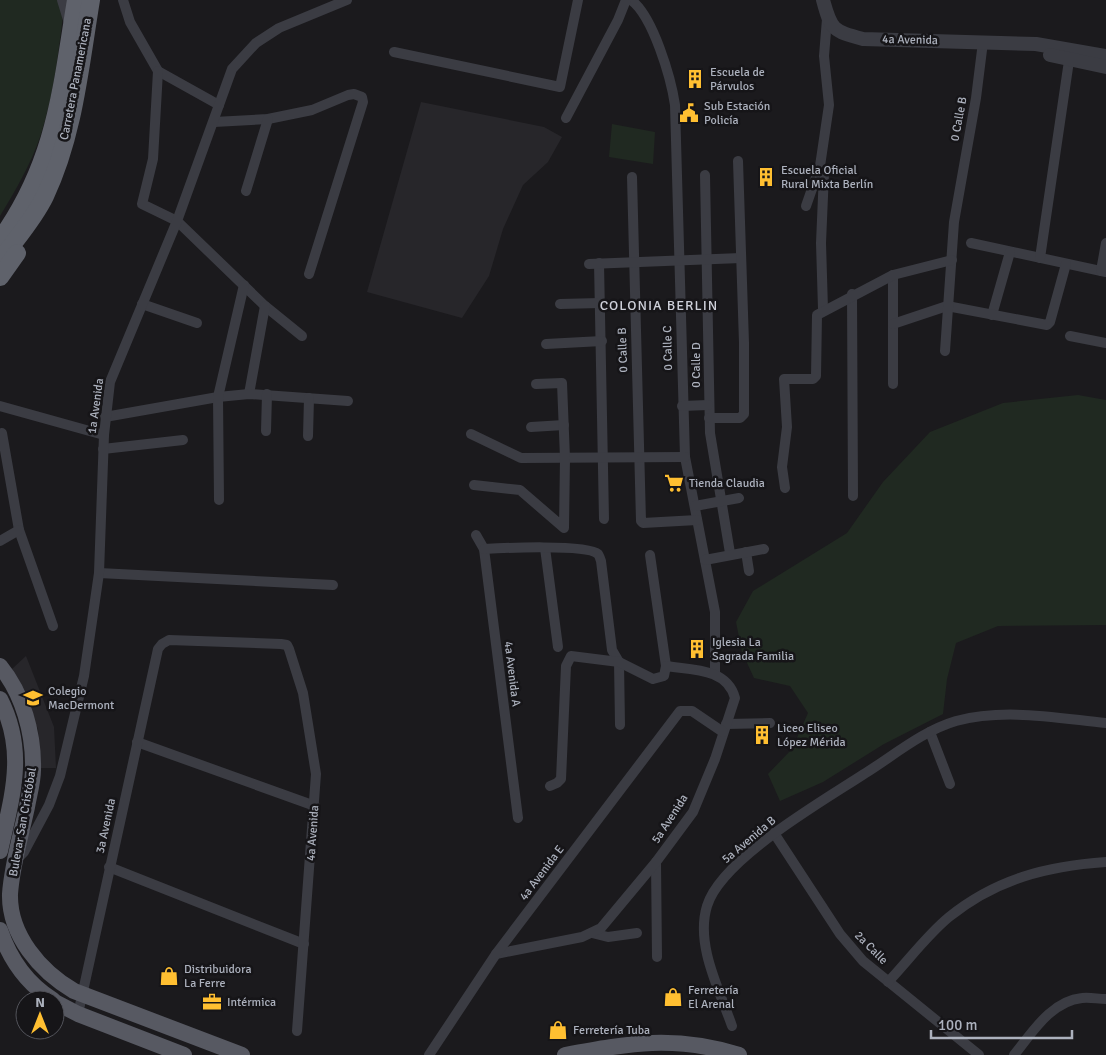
<svg xmlns="http://www.w3.org/2000/svg" width="1106" height="1055" font-family="Signika,sans-serif">
	<style>
		.built { fill: #27262a }
		.green { fill: #202921 }
		.lines { fill: none; stroke-linecap: round; stroke-linejoin: round }
		.minor { stroke: #3b3c43; stroke-width: 10 }
		.tertiary { stroke: #3b3c43; stroke-width: 14 }
		.primary { stroke: #575962; stroke-width: 16 }
		.trunk { stroke: #5f626b; stroke-width: 18 }
		.labels { text-anchor: middle; dominant-baseline: central; stroke-width: 5; stroke-linejoin: round; paint-order: stroke }
		.street-label { font-size: 12px; fill: #acb1bd; stroke: #161518 }
		.poi-label { font-size: 12px; fill: #acb1bd; stroke: #161518; text-anchor: start }
		.neighbourhood-label { font-size: 14px; letter-spacing: 1px; fill: #ced0d9; stroke: #161518 }
	</style>
	<rect width="100%" height="100%" fill="#1b1a1d"/>
	<g class="built">
		<polygon points="421,102 544,127 562,137 548,162 523,185 503,229 489,276 462,318 367,292"/>
		<polygon points="26,656 54,727 56,768 40,768 38,729 12,669"/>
	</g>
	<g class="green">
		<path d="M0 0H65C59 45 55 93 40 137 31 164 15 191 0 216Z"/>
		<polygon points="612,124 655,132 653,164 609,157"/>
		<polygon points="1078,395 1106,400 1106,625 998,626 956,643 947,679 943,714 884,744 823,782 780,801 768,774 792,749 808,713 790,686 754,678 742,652 736,622 753,591 847,533 883,482 930,432 1003,403"/>
	</g>
	<g class="lines">
		<g class="minor">
			<polyline points="62,0 69,23"/>
			<polyline points="123,0 130,22 158,71 219,105"/>
			<path d="M631 0C653 16 671 78 675 105L685 457 715 612V674"/>
			<polyline points="394,52 560,87 578,0"/>
			<polyline points="158,71 153,159 142,204 177,221 265,306 302,336"/>
			<polyline points="566,118 618,20 626,0"/>
			<polyline points="214,122 268,119 312,110 348,95 354,94 362,97 363,102 309,274"/>
			<polyline points="705,175 710,433 730,553"/>
			<polyline points="632,177 641,521 643,523 697,520"/>
			<polyline points="246,191 268,119"/>
			<polyline points="806,206 820,166"/>
			<polyline points="971,243 1106,272"/>
			<polyline points="1040,258 1070,54"/>
			<polyline points="599,263 604,519"/>
			<polyline points="589,264 741,258"/>
			<polyline points="1101,271 1106,243"/>
			<polyline points="893,275 893,384"/>
			<polyline points="852,294 853,496"/>
			<polyline points="142,304 197,323"/>
			<polyline points="560,304 600,303"/>
			<polyline points="823,309 821,243 824,173 820,166 829,105 824,56 827,19"/>
			<polyline points="992,315 1010,252"/>
			<polyline points="893,324 947,306 1047,325 1050,322 1066,264"/>
			<polyline points="1070,336 1106,343"/>
			<polyline points="546,344 602,341"/>
			<polyline points="945,351 954,222 976,98 983,42"/>
			<polyline points="249,394 265,306"/>
			<polyline points="0,406 104,435"/>
			<polyline points="682,406 708,405"/>
			<polyline points="105,417 218,397 249,394 348,401"/>
			<polyline points="709,418 740,418 744,414 744,343 738,161"/>
			<polyline points="531,427 564,425"/>
			<polyline points="266,431 267,394"/>
			<polyline points="2,433 19,530 53,626"/>
			<polyline points="471,434 521,458 685,457"/>
			<polyline points="308,436 309,398"/>
			<polyline points="103,449 183,440"/>
			<polyline points="474,485 520,490 564,528 565,458 562,383 536,384"/>
			<polyline points="785,488 782,467 787,427 784,379 813,379 816,376 817,315 893,275 952,260"/>
			<polyline points="219,500 218,397 244,285"/>
			<polyline points="695,506 739,498"/>
			<polyline points="476,535 484,549 518,818"/>
			<polyline points="0,541 19,530"/>
			<polyline points="545,548 558,647"/>
			<path d="M484 549C502 548 587 544 598 554 599 555 600 558 601 561L612 650 619 662 620 725"/>
			<polyline points="746,552 749,571"/>
			<polyline points="650,555 666,666"/>
			<polyline points="705,560 764,549"/>
			<polyline points="99,573 333,585"/>
			<polyline points="726,724 770,723"/>
			<polyline points="930,732 950,784"/>
			<polyline points="137,742 315,806"/>
			<polyline points="774,833 840,934 863,961 979,1055"/>
			<polyline points="18,858 24,852 49,805 60,776 84,676 99,573 104,435 110,382 177,221 232,69 256,43 279,28 347,0"/>
			<polyline points="656,862 657,957"/>
			<polyline points="109,867 304,944"/>
			<polyline points="592,933 608,937 637,933"/>
			<path d="M496 954 582 937 601 928 656 862 693 812 715 759 735 698C727 668 692 670 666 666L664 676 653 679 619 662 571 656 566 666 561 779 557 783 550 786"/>
			<path d="M888 982C908 961 927 935 949 917 996 879 1047 866 1106 862"/>
			<polyline points="78,1014 158,649 162,644 169,640 281,644 287,645 289,649 303,693 316,774 297,1031"/>
			<path d="M732 1026C720 991 695 945 707 906 721 859 823 801 864 774 893 756 922 731 956 721 1005 708 1056 718 1106 723"/>
			<polyline points="429,1055 496,954 680,711 692,711 723,732"/>
			<path d="M1014 1055C1032 1033 1051 1001 1082 998 1090 997 1098 999 1106 999"/>
		</g>
		<g class="tertiary">
			<path d="M823 0C831 30 833 31 863 39L1036 44 1106 56"/>
			<polyline points="1050,55 1106,67"/>
		</g>
		<g class="primary">
			<path d="M0 666C23 694 34 734 33 770 33 782 29 795 27 807 21 835 12 865 10 894 9 935 40 971 74 991L242 1055"/>
			<path d="M0 699C27 752 12 796 0 851"/>
			<path d="M0 930C10 960 26 983 53 1000"/>
			<polyline points="55,1002 78,1014 184,1055"/>
			<path d="M565 1055C629 1043 675 1035 739 1055"/>
		</g>
		<g class="trunk">
			<path d="M0 240C56 162 61 91 76 0"/>
			<path d="M0 261C15 240 34 219 45 196 74 135 80 66 91 0"/>
			<polyline points="0,277 17,253"/>
		</g>
	</g>
	<defs>
		<g id="building-bare" transform="scale(1.5)"><path d="M-4-6H4V6H1V3H-1V6H-4ZM-2.5-4.3h1.7v1.8h-1.7ZM.8-4.3h1.7v1.8H.8ZM-2.5-1h1.7V.8h-1.7ZM.8-1h1.7V.8H.8Z" fill="#ffbf31" stroke="#161518" stroke-width="2.5" paint-order="stroke"/></g>
		<g id="civic-bare" transform="scale(1.5)"><path d="M-.6-6.5H3V-4.5H.6V-3L4-1V1h2V6H-6V1h2V-1L-.6-3ZM-1.2 2.5V6h2.4V2.5Z" fill="#ffbf31" stroke="#161518" stroke-width="2.5" paint-order="stroke"/></g>
		<g id="supermarket-bare" transform="scale(1.5)"><path d="M-6-5.5h2.5l.6 2H6L4.5 2H-2.5L-4.4-4H-6ZM-1.5 3.2a1.3 1.3 0 1 0 .1 0ZM3 3.2a1.3 1.3 0 1 0 .1 0Z" fill="#ffbf31" stroke="#161518" stroke-width="2.5" paint-order="stroke"/></g>
		<g id="school-bare" transform="scale(1.5)"><path d="M0-5L7-2L0 1L-7-2ZM-4 1L0 2.5L4 1V4Q0 6-4 4Z" fill="#ffbf31" stroke="#161518" stroke-width="2.5" paint-order="stroke"/></g>
		<g id="shop-bare" transform="scale(1.5)"><path d="M-5-2.5h2.3a2.7 3.5 0 0 1 5.4 0H5L5.5 6h-11ZM-1.5-2.5h3a1.5 2.3 0 0 0-3 0Z" fill="#ffbf31" stroke="#161518" stroke-width="2.5" paint-order="stroke"/></g>
		<g id="office-bare" transform="scale(1.5)"><path d="M-6-3h4V-5.5h4V-3h4V5H-6ZM-1-4.5V-3h2v-1.5ZM-6 0V1H6V0Z" fill="#ffbf31" stroke="#161518" stroke-width="2.5" paint-order="stroke"/></g>
	</defs>
	<g fill-rule="evenodd">
		<use href="#building-bare" x="695" y="79"/>
		<use href="#civic-bare" x="689" y="113"/>
		<use href="#building-bare" x="766" y="177"/>
		<use href="#supermarket-bare" x="674" y="483"/>
		<use href="#building-bare" x="697" y="649"/>
		<use href="#school-bare" x="33" y="698"/>
		<use href="#building-bare" x="762" y="735"/>
		<use href="#shop-bare" x="169" y="976"/>
		<use href="#shop-bare" x="673" y="997"/>
		<use href="#office-bare" x="212" y="1002"/>
		<use href="#shop-bare" x="558" y="1030"/>
	</g>
	<g class="labels">
		<g class="street-label">
			<text transform="translate(910 40) rotate(1)">4a Avenida</text>
			<text transform="translate(76 79) rotate(-79)">Carretera Panamericana</text>
			<text transform="translate(959 119) rotate(-79)">0 Calle B</text>
			<text transform="translate(668 348) rotate(-91)">0 Calle C</text>
			<text transform="translate(623 350) rotate(-92)">0 Calle B</text>
			<text transform="translate(696 365) rotate(-90)">0 Calle D</text>
			<text transform="translate(96 406) rotate(-82)">1a Avenida</text>
			<text transform="translate(512 674) rotate(83)">4a Avenida A</text>
			<text transform="translate(670 819) rotate(-57)">5a Avenida</text>
			<text transform="translate(23 822) rotate(-80)">Bulevar San Cristóbal</text>
			<text transform="translate(106 826) rotate(-78)">3a Avenida</text>
			<text transform="translate(313 833) rotate(-86)">4a Avenida</text>
			<text transform="translate(749 840) rotate(-40)">5a Avenida B</text>
			<text transform="translate(542 873) rotate(-53)">4a Avenida E</text>
			<text transform="translate(871 948) rotate(45)">2a Calle</text>
		</g>
		<g class="poi-label">
			<text x="710" y="72">Escuela de<tspan x="710" dy="14">Párvulos</tspan></text>
			<text x="704" y="106">Sub Estación<tspan x="704" dy="14">Policía</tspan></text>
			<text x="781" y="170">Escuela Oficial<tspan x="781" dy="14">Rural Mixta Berlín</tspan></text>
			<text x="689" y="483">Tienda Claudia</text>
			<text x="712" y="642">Iglesia La<tspan x="712" dy="14">Sagrada Familia</tspan></text>
			<text x="48" y="691">Colegio<tspan x="48" dy="14">MacDermont</tspan></text>
			<text x="777" y="728">Liceo Eliseo<tspan x="777" dy="14">López Mérida</tspan></text>
			<text x="184" y="969">Distribuidora<tspan x="184" dy="14">La Ferre</tspan></text>
			<text x="688" y="990">Ferretería<tspan x="688" dy="14">El Arenal</tspan></text>
			<text x="227" y="1002">Intérmica</text>
			<text x="573" y="1030">Ferretería Tuba</text>
		</g>
		<g class="neighbourhood-label">
			<text x="659" y="305">COLONIA BERLIN</text>
		</g>
	</g>
	<g transform="translate(40 1015)"><circle r="24" fill="#161518" stroke="#52535a"/>
	<path d="M0-4L9 19L0 12L-9 19Z" fill="#ffbf31"/>
	<text y="-8" font-size="14" font-weight="bold" text-anchor="middle" fill="#acb1bd">N</text>
	</g>
	<path d="M931 1030v8h141v-8" fill="none" stroke="#acb1bd" stroke-width="2.5"/>
	<text x="938" y="1030" font-size="15" fill="#acb1bd" stroke="#161518" stroke-width="4" paint-order="stroke">100 m</text>
</svg>
